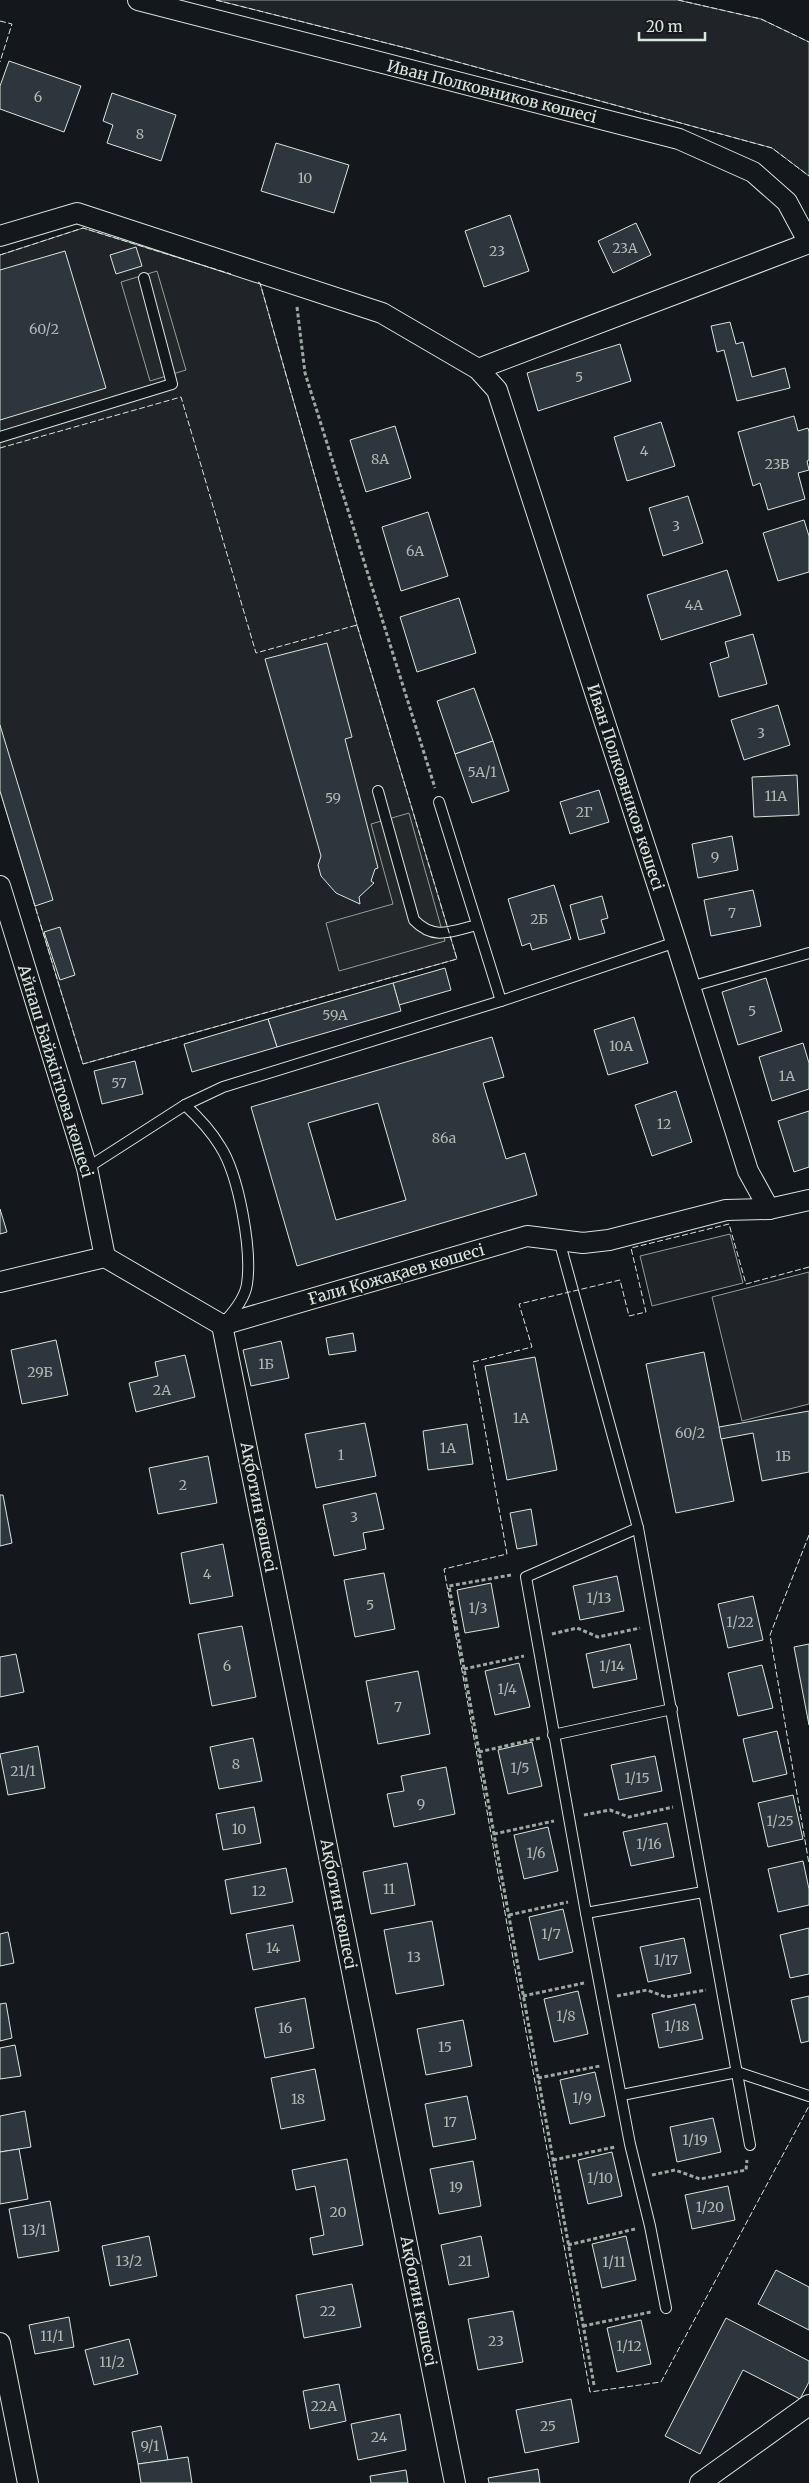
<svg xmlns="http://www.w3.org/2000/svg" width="809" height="2483" font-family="Merriweather,serif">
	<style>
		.green { fill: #202428; stroke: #939e99 }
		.parking { fill: #24282b; stroke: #939e99 }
		.building { fill: #2c363c; stroke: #d8e6dc; fill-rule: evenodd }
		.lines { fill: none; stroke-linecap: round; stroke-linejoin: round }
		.service-casing { stroke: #d8e6dc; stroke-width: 12 }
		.minor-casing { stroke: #d8e6dc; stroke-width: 22 }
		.path { stroke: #9da8a2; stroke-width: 3; stroke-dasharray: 4 2.5; stroke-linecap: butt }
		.service { stroke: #14181c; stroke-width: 10 }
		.minor { stroke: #14181c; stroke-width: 20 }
		.fence { stroke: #d8e6dc; stroke-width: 1; stroke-dasharray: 6 2.5; stroke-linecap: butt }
		.labels { text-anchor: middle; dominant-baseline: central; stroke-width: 4; stroke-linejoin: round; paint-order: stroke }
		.number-label { font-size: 14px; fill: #adbab4 }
		.street-label { font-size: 16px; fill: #d8e6dc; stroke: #14181c }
	</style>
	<rect width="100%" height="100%" fill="#14181c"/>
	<g class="green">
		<polygon points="216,0 678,0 761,19 809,42 809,176 772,148 410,49"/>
		<polygon points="83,228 260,283 357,625 457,959 83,1064 0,791 0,255"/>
		<polygon points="730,1234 743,1283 652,1306 640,1256"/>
		<polygon points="809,1272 809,1404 742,1421 712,1297"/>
	</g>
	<g class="parking">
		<polygon points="157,271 186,370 150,381 121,282"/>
		<polygon points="409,813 445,941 339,971 326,923 393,904 371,824"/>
	</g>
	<g class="building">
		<polygon points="9,61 81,86 64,132 0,109 0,86"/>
		<polygon points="112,93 176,115 161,161 107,143 113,125 103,121"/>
		<polygon points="276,143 349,165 334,213 261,191"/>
		<polygon points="510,215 529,271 484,287 465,231"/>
		<polygon points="636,223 651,255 613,273 598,241"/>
		<polygon points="136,247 142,266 116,274 110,255"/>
		<polygon points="65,251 106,388 0,420 0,270"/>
		<polygon points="730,322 736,344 743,342 752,377 785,368 790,388 737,401 724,350 717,352 711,326"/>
		<polygon points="620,344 631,381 538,411 527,373"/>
		<polygon points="794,416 798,431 808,428 809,432 809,460 807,461 809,470 798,473 805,499 768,510 760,483 753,486 738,432"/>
		<polygon points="661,422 675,466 627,481 614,437"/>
		<polygon points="395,426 411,478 366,492 350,440"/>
		<polygon points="688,496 703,543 663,556 649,508"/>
		<polygon points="428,512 448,576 401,591 382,527"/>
		<polygon points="804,520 809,536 809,572 778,581 763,533"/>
		<polygon points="727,570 741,615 661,640 647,595"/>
		<polygon points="459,598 476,653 417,672 400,617"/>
		<polygon points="753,634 767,684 719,697 710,663 729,657 725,642"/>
		<polygon points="327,643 352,737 345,739 378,868 375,869 371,881 374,883 359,897 360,904 336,893 321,876 318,865 321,856 265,659"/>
		<polygon points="474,688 493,741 455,754 437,701"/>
		<polygon points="778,705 790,745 744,760 731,720"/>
		<polygon points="0,725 53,900 35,906 0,791"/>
		<polygon points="493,741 509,791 472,803 455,754"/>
		<polygon points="797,775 799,815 754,817 752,777"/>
		<polygon points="599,790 609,822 570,834 560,802"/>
		<polygon points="732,836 738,870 698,878 692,844"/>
		<polygon points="554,885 571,939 532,950 530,943 522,946 508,899"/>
		<polygon points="753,890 761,926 711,936 704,900"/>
		<polygon points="602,896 608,918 601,920 605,933 579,940 570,905"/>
		<polygon points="60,927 75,975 60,980 44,932"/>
		<polygon points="445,968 451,990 399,1005 393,983"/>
		<polygon points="766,978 782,1031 738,1045 722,992"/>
		<polygon points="393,983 401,1011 277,1047 268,1019"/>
		<polygon points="634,1017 648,1063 608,1075 594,1030"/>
		<polygon points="268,1019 277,1047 192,1072 184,1044"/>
		<path d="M492 1037 504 1077 483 1083 506 1159 525 1153 537 1195 297 1266 251 1107ZM378 1103 406 1200 336 1220 308 1123Z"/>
		<polygon points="803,1043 809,1063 809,1089 772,1101 759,1057"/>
		<polygon points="135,1061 143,1094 102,1104 94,1071"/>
		<polygon points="676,1091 692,1142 652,1156 635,1105"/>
		<polygon points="809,1111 809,1167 794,1172 778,1121"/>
		<polygon points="0,1209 7,1232 0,1234"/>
		<polygon points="353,1333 356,1351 329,1355 326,1338"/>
		<polygon points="56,1340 68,1395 22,1404 11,1350"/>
		<polygon points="281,1341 289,1378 251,1386 243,1350"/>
		<polygon points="704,1352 734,1501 676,1513 646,1364"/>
		<polygon points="185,1355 195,1397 136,1412 129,1383 158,1376 155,1362"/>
		<polygon points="535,1357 557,1470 507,1480 485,1366"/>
		<polygon points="809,1411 809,1472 762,1481 753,1433 721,1439 719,1427"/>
		<polygon points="365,1423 376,1476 316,1488 305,1434"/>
		<polygon points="467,1424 473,1464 428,1470 423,1431"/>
		<polygon points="208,1456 217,1503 158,1514 149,1468"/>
		<polygon points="376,1493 384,1529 363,1533 366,1549 334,1556 323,1505"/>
		<polygon points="0,1495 3,1495 12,1543 0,1546"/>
		<polygon points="531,1509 537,1545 517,1549 510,1513"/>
		<polygon points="223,1544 233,1596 190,1604 181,1553"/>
		<polygon points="384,1573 395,1629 355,1637 344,1580"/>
		<polygon points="617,1576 624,1611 580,1620 573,1586"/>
		<polygon points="491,1583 499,1627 465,1633 457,1590"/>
		<polygon points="753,1596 763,1640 728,1648 718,1604"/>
		<polygon points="242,1626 256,1697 212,1706 198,1634"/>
		<polygon points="630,1644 637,1679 593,1688 586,1654"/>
		<polygon points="809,1644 809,1725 794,1647"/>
		<polygon points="16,1654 24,1692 0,1697 0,1657"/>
		<polygon points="519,1663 530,1707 495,1715 485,1671"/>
		<polygon points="762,1665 773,1708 738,1716 728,1673"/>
		<polygon points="418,1671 430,1734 378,1744 366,1681"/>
		<polygon points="777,1731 787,1774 753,1782 743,1739"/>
		<polygon points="253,1738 262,1781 219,1789 210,1747"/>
		<polygon points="532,1742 542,1786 508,1794 498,1750"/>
		<polygon points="38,1746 45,1788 8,1795 0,1754"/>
		<polygon points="655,1756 662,1791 619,1800 611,1765"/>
		<polygon points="446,1767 455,1814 394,1827 387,1794 404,1791 401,1776"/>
		<polygon points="793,1795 803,1839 768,1847 758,1803"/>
		<polygon points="254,1807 261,1843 223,1850 216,1814"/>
		<polygon points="667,1823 674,1857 631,1866 623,1832"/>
		<polygon points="548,1827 558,1871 524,1879 514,1835"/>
		<polygon points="803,1861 809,1889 809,1905 778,1912 768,1869"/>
		<polygon points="407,1863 415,1905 371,1914 363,1872"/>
		<polygon points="286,1868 293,1902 231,1914 225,1880"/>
		<polygon points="563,1909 573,1952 539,1960 529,1917"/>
		<polygon points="432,1921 444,1985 396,1994 384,1930"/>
		<polygon points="293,1925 300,1961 253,1970 246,1934"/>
		<polygon points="809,1928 809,1974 790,1978 780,1935"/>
		<polygon points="8,1932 14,1963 0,1966 0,1934"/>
		<polygon points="684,1938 691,1973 648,1982 640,1947"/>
		<polygon points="578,1991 588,2034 554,2042 544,1999"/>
		<polygon points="809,1996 809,2041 801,2043 791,2000"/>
		<polygon points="305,1998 314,2048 265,2058 255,2008"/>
		<polygon points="6,2003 12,2038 0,2041 0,2004"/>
		<polygon points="695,2004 703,2039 659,2048 652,2014"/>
		<polygon points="463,2020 472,2066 426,2075 417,2029"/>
		<polygon points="15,2045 21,2076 0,2079 0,2048"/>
		<polygon points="315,2069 325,2120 281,2129 271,2078"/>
		<polygon points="595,2072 605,2116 570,2124 560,2080"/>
		<polygon points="467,2096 476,2139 433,2147 425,2104"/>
		<polygon points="25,2111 31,2147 0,2152 0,2116"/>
		<polygon points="713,2118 721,2152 677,2162 670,2127"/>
		<polygon points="19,2149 28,2199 0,2204 0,2152"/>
		<polygon points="612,2152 622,2196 588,2204 578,2160"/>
		<polygon points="347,2159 363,2245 313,2255 310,2238 324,2235 315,2186 296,2190 292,2170"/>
		<polygon points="473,2161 481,2206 439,2214 430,2169"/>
		<polygon points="728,2186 735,2220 692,2229 685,2195"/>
		<polygon points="50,2201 59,2251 18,2258 9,2209"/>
		<polygon points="149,2236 157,2276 110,2286 102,2246"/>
		<polygon points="481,2236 489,2277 449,2285 441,2245"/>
		<polygon points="626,2236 636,2280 602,2288 592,2244"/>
		<polygon points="776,2270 809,2287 809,2330 758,2304"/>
		<polygon points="352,2284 361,2327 304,2338 296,2295"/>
		<polygon points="513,2311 523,2362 478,2370 468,2319"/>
		<polygon points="69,2317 74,2347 35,2354 29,2325"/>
		<polygon points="726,2318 809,2361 809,2382 800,2399 743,2370 700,2454 665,2436"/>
		<polygon points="641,2320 651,2364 617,2372 607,2328"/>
		<polygon points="129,2339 138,2374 94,2385 85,2350"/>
		<polygon points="339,2384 346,2421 310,2429 303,2391"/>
		<polygon points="571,2399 579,2442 525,2453 516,2410"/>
		<polygon points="400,2414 406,2450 358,2460 351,2424"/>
		<polygon points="161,2426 168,2460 138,2464 132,2432"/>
		<polygon points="188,2457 192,2483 141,2483 138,2464"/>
		<polygon points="538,2469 540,2483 489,2483 488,2478"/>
		<polygon points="406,2470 408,2483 371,2483 370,2476"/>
	</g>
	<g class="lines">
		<g class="service-casing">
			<g id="service">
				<polyline points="0,437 172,384 144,278"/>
				<path d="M378 791 414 920C434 941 452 931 477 925"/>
				<polyline points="439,802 501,1001"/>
				<polyline points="690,987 809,953"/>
				<path d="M185 1105C198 1117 211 1131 220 1146 239 1175 252 1250 247 1284 245 1298 235 1310 226 1320"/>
				<polyline points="87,1168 185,1105 223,1087 501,1001 676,942"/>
				<polyline points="559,1240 638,1528 750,2145"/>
				<polyline points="638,1528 526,1577 586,1913 630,2144 650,2226 666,2308"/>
				<polyline points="553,1735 672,1709"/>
				<polyline points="586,1913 703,1892"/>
				<polyline points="622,2095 737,2072 809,2096"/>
			</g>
		</g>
		<g class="minor-casing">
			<g id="minor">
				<polyline points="138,0 679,139 753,172 787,202 809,243"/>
				<polyline points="0,236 77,213 382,313 478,369 497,390 676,942 748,1171 769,1209"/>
				<polyline points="478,369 809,243"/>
				<polyline points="0,886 87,1168 105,1257"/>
				<polyline points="0,1282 105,1257 222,1325 527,1236 583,1243 609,1240 726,1210 769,1209 809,1200"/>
				<polyline points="222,1325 455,2483"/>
				<polyline points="0,2343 28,2483"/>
				<polyline points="700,2483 809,2405"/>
			</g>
		</g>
		<g class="path">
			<polyline points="297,307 305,373 435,788"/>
			<polyline points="511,1575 449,1586 594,2385"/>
			<polyline points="552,1634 577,1628 598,1637 640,1628"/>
			<polyline points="464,1669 524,1656"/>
			<polyline points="479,1752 540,1738"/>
			<polyline points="584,1815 610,1810 629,1817 673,1807"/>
			<polyline points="494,1834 554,1821"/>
			<polyline points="509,1915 568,1902"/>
			<polyline points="523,1996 584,1983"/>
			<polyline points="617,1996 647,1990 666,1997 706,1990"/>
			<polyline points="538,2078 600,2066"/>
			<polyline points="553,2160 615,2147"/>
			<polyline points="652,2175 675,2170 700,2179 746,2170 747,2160"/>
			<polyline points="568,2245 635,2229"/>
			<polyline points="583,2326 651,2312"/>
		</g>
		<use href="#service" class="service"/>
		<use href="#minor" class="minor"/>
		<g class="fence">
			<polyline points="216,0 410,49 772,148 809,176"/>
			<polyline points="678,0 761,19 809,42"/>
			<polyline points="0,21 12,24 0,62"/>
			<polyline points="0,255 83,228 231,274"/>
			<polyline points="258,282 260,283 357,625 355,626"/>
			<polyline points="0,448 181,397 256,653 357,625 457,959 83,1064 34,903"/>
			<polyline points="809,1267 746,1284 729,1224 631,1248 646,1312 629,1316 620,1280 519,1304 532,1347 473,1362 507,1554 444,1569 590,2392 661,2382 809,2106"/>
			<polyline points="809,1535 770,1635 809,1864"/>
		</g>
	</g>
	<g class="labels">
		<g class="number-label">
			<text x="38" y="97">6</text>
			<text x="140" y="134">8</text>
			<text x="305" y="178">10</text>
			<text x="625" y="248">23А</text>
			<text x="497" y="251">23</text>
			<text x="44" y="329">60/2</text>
			<text x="579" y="377">5</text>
			<text x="644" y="451">4</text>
			<text x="380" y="459">8А</text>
			<text x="777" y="464">23В</text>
			<text x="676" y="526">3</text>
			<text x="415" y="551">6А</text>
			<text x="694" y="605">4А</text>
			<text x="761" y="733">3</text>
			<text x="482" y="772">5А/1</text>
			<text x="776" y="796">11А</text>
			<text x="333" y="798">59</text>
			<text x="584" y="812">2Г</text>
			<text x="715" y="857">9</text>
			<text x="732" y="913">7</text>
			<text x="539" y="919">2Б</text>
			<text x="752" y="1011">5</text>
			<text x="335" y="1015">59А</text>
			<text x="621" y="1046">10А</text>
			<text x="787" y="1076">1А</text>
			<text x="119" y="1083">57</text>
			<text x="664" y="1124">12</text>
			<text x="444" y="1138">86а</text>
			<text x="266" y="1364">1Б</text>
			<text x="40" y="1372">29Б</text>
			<text x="162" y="1390">2А</text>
			<text x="521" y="1418">1А</text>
			<text x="690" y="1433">60/2</text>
			<text x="448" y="1448">1А</text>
			<text x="341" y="1455">1</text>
			<text x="783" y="1456">1Б</text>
			<text x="183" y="1485">2</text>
			<text x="354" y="1517">3</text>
			<text x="207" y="1574">4</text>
			<text x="599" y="1598">1/13</text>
			<text x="370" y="1605">5</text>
			<text x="478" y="1608">1/3</text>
			<text x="740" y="1622">1/22</text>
			<text x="227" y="1666">6</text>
			<text x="612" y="1666">1/14</text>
			<text x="507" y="1689">1/4</text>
			<text x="398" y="1707">7</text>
			<text x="236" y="1764">8</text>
			<text x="520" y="1768">1/5</text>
			<text x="23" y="1771">21/1</text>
			<text x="637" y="1778">1/15</text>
			<text x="421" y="1804">9</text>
			<text x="780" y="1821">1/25</text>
			<text x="239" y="1829">10</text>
			<text x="649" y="1844">1/16</text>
			<text x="536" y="1853">1/6</text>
			<text x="389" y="1889">11</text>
			<text x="259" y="1891">12</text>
			<text x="551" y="1934">1/7</text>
			<text x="273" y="1948">14</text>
			<text x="414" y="1957">13</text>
			<text x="666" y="1960">1/17</text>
			<text x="566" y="2016">1/8</text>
			<text x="677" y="2026">1/18</text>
			<text x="285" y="2028">16</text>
			<text x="445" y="2047">15</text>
			<text x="582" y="2098">1/9</text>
			<text x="298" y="2099">18</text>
			<text x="450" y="2122">17</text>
			<text x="695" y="2140">1/19</text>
			<text x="600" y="2178">1/10</text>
			<text x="456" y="2187">19</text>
			<text x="710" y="2207">1/20</text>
			<text x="338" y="2212">20</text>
			<text x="34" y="2230">13/1</text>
			<text x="129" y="2261">13/2</text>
			<text x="465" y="2261">21</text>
			<text x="614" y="2262">1/11</text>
			<text x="328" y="2311">22</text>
			<text x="52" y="2336">11/1</text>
			<text x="496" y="2341">23</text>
			<text x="629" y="2346">1/12</text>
			<text x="112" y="2362">11/2</text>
			<text x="324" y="2406">22А</text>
			<text x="548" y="2426">25</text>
			<text x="379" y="2437">24</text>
			<text x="150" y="2446">9/1</text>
		</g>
		<g class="street-label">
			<text transform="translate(492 91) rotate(14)">Иван Полковников көшесі</text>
			<text transform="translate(626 787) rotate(72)">Иван Полковников көшесі</text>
			<text transform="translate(56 1071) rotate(73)">Айнаш Байжігітова көшесі</text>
			<text transform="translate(396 1274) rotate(-16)">Ғали Қожақаев көшесі</text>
			<text transform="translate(259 1507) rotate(79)">Ақботин көшесі</text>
			<text transform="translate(339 1904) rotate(79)">Ақботин көшесі</text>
			<text transform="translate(419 2301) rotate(79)">Ақботин көшесі</text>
		</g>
	</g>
	<path d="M639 32v8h66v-8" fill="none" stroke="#d8e6dc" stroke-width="2.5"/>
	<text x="646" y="32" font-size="15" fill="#d8e6dc" stroke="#14181c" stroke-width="4" paint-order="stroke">20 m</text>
</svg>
